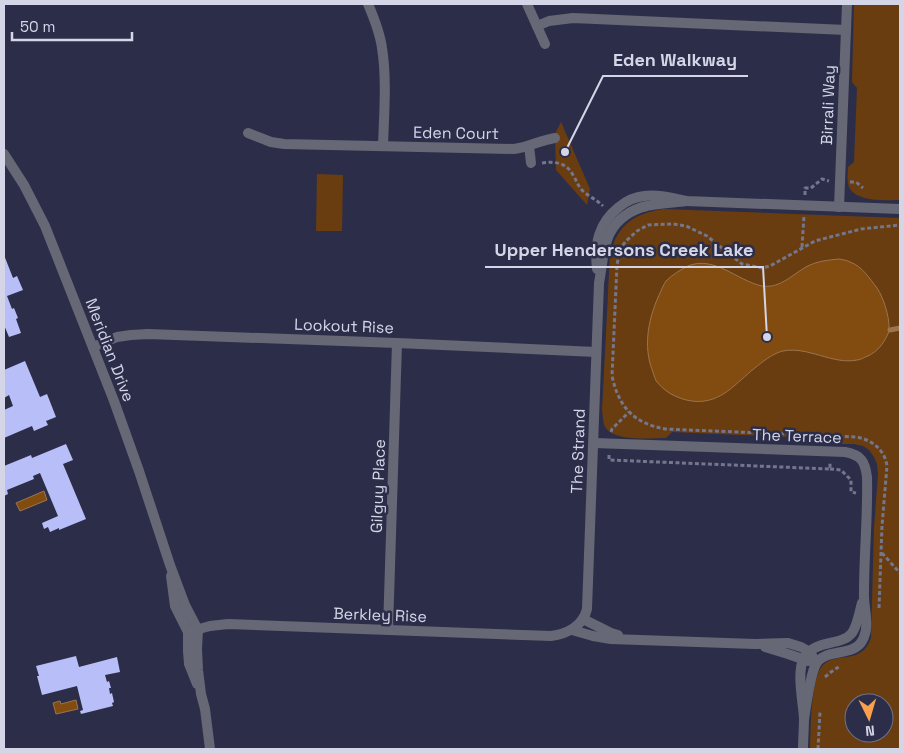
<svg xmlns="http://www.w3.org/2000/svg" width="904" height="753" font-family="'Space Grotesk',sans-serif">
	<style>
		.green { fill: #693d0f; fill-rule: evenodd }
		.water { fill: #824b0f; stroke: #9b7550 }
		.lines { fill: none; stroke-linecap: round; stroke-linejoin: round }
		.stream { stroke: #9b7550; stroke-width: 5 }
		.building { fill: #b8bef7 }
		.path { stroke: #74768d; stroke-width: 3; stroke-dasharray: 4 2.5; stroke-linecap: butt }
		.street { stroke: #666876; stroke-width: 10 }
		.labels { text-anchor: middle; dominant-baseline: central; stroke-width: 5; stroke-linejoin: round; paint-order: stroke }
		.street-label { font-size: 16px; fill: #d4d6e8; stroke: #2c2e49 }
		.leader { fill: none; stroke: #d4d6e8; stroke-width: 2 }
		.callout-dot { fill: #d4d6e8; stroke: #2c2e49; stroke-width: 2 }
		.callout-label { font-size: 18px; text-anchor: middle; font-weight: bold; fill: #d4d6e8; stroke: #2c2e49; stroke-width: 5; stroke-linejoin: round; paint-order: stroke }
	</style>
	<rect width="100%" height="100%" fill="#2c2e49"/>
	<g class="green">
		<path d="M854 4H900V200C886 200 851 203 848 183 847 178 848 172 848 167L854 162 857 88 852 82Z"/>
		<polygon points="561,122 590,189 587,205 556,170 555,134"/>
		<polygon points="317,174 343,175 342,231 316,231"/>
		<path d="M663 209 900 218V749H810C811 730 810 679 823 665 837 651 861 666 871 638L874 528 878 474 877 464 874 457 869 450 863 446 854 444H819L813 438 672 432 666 438C650 438 615 442 605 427 603 423 603 416 602 411L610 254C618 225 633 214 663 209ZM854 703H884V733H854Z"/>
	</g>
	<g class="water">
		<path d="M839 259C843 260 847 260 850 262 862 266 870 279 877 288 884 298 892 324 888 334 883 344 878 351 868 356 864 357 861 360 857 360 833 365 808 346 783 351 768 354 746 376 734 386 716 402 697 406 675 396 668 393 662 388 657 382 655 380 654 375 653 372 642 346 649 315 661 291 662 288 664 284 666 281 672 275 680 270 688 266 714 255 738 281 762 286 782 289 794 272 810 265 819 261 829 260 839 259Z"/>
		<polygon points="44,491 47,500 20,511 16,503"/>
		<polygon points="76,700 78,709 56,714 53,703 60,701 61,704"/>
	</g>
	<g class="lines">
		<polyline class="stream" points="890,330 900,328"/>
	</g>
	<g class="building">
		<polygon points="4,255 13,278 17,276 23,290 7,296 12,309 14,308 18,318 16,319 21,333 9,337 4,325"/>
		<polygon points="25,361 40,397 47,394 56,417 46,421 48,425 34,431 32,426 4,438 4,410 13,406 9,395 4,398 4,370"/>
		<polygon points="66,444 73,460 63,464 86,519 59,530 59,528 50,532 48,527 44,529 42,523 58,516 40,473 33,476 34,479 7,490 8,494 4,496 4,466 31,455 32,458"/>
		<polygon points="76,656 79,667 117,657 120,672 105,675 107,682 109,681 111,688 109,688 110,694 112,693 114,702 112,703 113,706 81,714 80,711 83,710 77,686 42,695 37,676 39,676 36,666"/>
	</g>
	<g class="lines">
		<g class="path">
			<path d="M542 163C555 161 567 163 573 175 577 181 578 187 584 192 590 197 597 200 603 206"/>
			<polyline points="850,182 856,182 863,188"/>
			<polyline points="805,195 805,188 811,188 822,179 829,181"/>
			<polyline points="802,247 804,216"/>
			<polyline points="611,432 612,429 629,412"/>
			<polyline points="609,455 609,460 830,469 830,463"/>
			<polyline points="830,469 841,470 851,480 851,492 856,493"/>
			<polyline points="882,553 900,573"/>
			<path d="M879 608 882 526 887 466C885 450 872 440 857 437L665 429C634 423 619 408 612 376L617 265 620 249 626 241 637 231 648 225 673 224 686 226 707 236 742 264 762 268 770 266 815 241 861 229 900 225"/>
			<polyline points="825,677 831,672 840,666"/>
			<polyline points="818,749 820,712"/>
		</g>
		<g class="street">
			<path d="M368 4C374 18 380 33 382 48 387 79 384 115 383 146"/>
			<polyline points="527,4 545,44"/>
			<polyline points="537,26 549,21 573,18 846,30"/>
			<path d="M248 133 271 142 284 144 514 149C529 147 541 140 555 138"/>
			<polyline points="529,146 531,163"/>
			<polyline points="4,154 24,185 45,226 114,401 139,471 170,565 185,605 198,630 197,649 198,670 201,694 205,709 210,749"/>
			<polyline points="839,207 847,4"/>
			<path d="M597 269C594 243 599 223 619 207 626 201 635 197 644 196 658 194 672 198 686 201L900 209"/>
			<polyline points="93,347 117,337 131,335 148,334 397,343 596,352"/>
			<path d="M594 443 845 452C861 455 865 461 867 477 868 516 864 554 864 592 863 608 871 626 862 641 853 657 825 648 816 664 810 675 806 706 804 720"/>
			<polyline points="171,576 175,606 188,632 188,651 189,664 197,684"/>
			<polyline points="583,619 611,633 618,635"/>
			<polyline points="388,630 397,343"/>
			<polyline points="572,630 593,636 611,639 755,644 788,643 801,647 810,652 816,663"/>
			<path d="M188 632 210 626 228 624 551 636C567 634 583 626 587 609L599 283C602 268 603 246 610 233 617 219 632 209 647 206 660 203 673 203 686 201"/>
			<polyline points="765,647 788,654 808,661"/>
			<path d="M803 749C803 739 804 728 804 718 803 703 797 674 803 660 814 638 841 647 852 633 858 624 859 613 862 603"/>
		</g>
	</g>
	<g class="labels">
		<g class="street-label">
			<text transform="translate(828 105) rotate(-88)">Birrali Way</text>
			<text transform="translate(456 133) rotate(1)">Eden Court</text>
			<text transform="translate(344 326) rotate(2)">Lookout Rise</text>
			<text transform="translate(110 350) rotate(69)">Meridian Drive</text>
			<text transform="translate(797 436) rotate(2)">The Terrace</text>
			<text transform="translate(578 451) rotate(-88)">The Strand</text>
			<text transform="translate(378 486) rotate(-88)">Gilguy Place</text>
			<text transform="translate(380 615) rotate(2)">Berkley Rise</text>
		</g>
	</g>
	<path class="leader" d="M565 152L603 76H748M767 337L763 267H485"/>
	<g class="callout-dot">
		<circle cx="565" cy="152" r="5"/>
		<circle cx="767" cy="337" r="5"/>
	</g>
	<g class="callout-label">
		<text x="675" y="66">Eden Walkway</text>
		<text x="624" y="256">Upper Hendersons Creek Lake</text>
	</g>
	<rect width="904" height="753" fill="none" stroke="#d4d6e8" stroke-width="10"/>
	<g transform="translate(869 718) rotate(175)"><circle r="24" fill="#2c2e49" stroke="#6f7189"/>
	<path d="M0-4L9 19L0 12L-9 19Z" fill="#f8a04b"/>
	<text y="-8" font-size="14" font-weight="bold" text-anchor="middle" fill="#d4d6e8">N</text>
	</g>
	<path d="M12 32v8h120v-8" fill="none" stroke="#d4d6e8" stroke-width="2.5"/>
	<text x="20" y="32" font-size="15" fill="#d4d6e8" stroke="#2c2e49" stroke-width="4" paint-order="stroke">50 m</text>
</svg>
